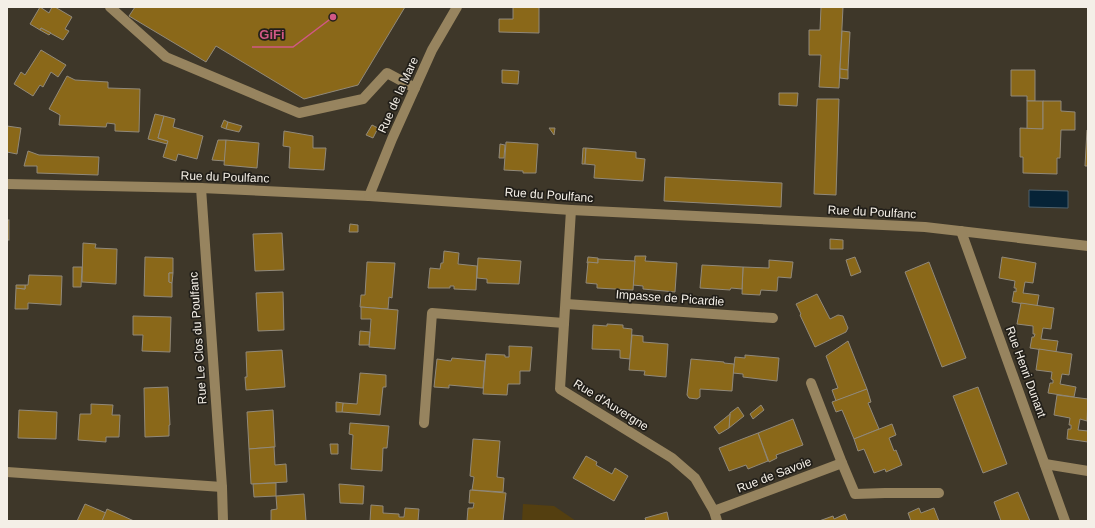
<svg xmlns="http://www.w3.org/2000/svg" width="1095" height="528" font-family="Helvetica,sans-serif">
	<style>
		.green { fill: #543f10 }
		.water { fill: #062337; stroke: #4d606c }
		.building { fill: #8a6819; stroke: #91897a }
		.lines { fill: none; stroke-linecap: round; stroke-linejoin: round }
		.minor { stroke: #97845f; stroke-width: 10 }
		.labels { text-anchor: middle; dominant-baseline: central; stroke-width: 3.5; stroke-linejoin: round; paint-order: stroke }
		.street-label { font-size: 12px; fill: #f4efe7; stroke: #221f19 }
		.leader { fill: none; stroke: #d15885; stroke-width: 1.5 }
		.callout-dot { fill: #d15885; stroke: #221f19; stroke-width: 1.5 }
		.callout-label { font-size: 13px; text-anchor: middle; font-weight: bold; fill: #d15885; stroke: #221f19; stroke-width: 3.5; stroke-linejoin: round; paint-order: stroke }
	</style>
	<rect width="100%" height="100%" fill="#3e3729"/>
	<polygon class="green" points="523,504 554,506 576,521 522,521"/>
	<polygon class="water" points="1029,190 1068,191 1068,208 1029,207"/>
	<g class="building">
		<polygon points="40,7 49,13 52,7 55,7 72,17 65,29 69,31 63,40 41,28 40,30 30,24"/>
		<polygon points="135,7 405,7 358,85 304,99 216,46 206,62 129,16"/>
		<polygon points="513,7 539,7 539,33 499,32 499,19 513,19"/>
		<polygon points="821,7 843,7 839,88 819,87 821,55 809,55 809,30 820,30"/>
		<polygon points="41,28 51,33 49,35 40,30"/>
		<polygon points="842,31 850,32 848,70 840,69"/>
		<polygon points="41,50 66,65 58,77 51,72 43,87 40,85 33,96 14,84 21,72 25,75"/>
		<polygon points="840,69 848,70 848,79 840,78"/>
		<polygon points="502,70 519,71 518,84 502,83"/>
		<polygon points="1011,70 1035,70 1035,101 1027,101 1027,96 1011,96"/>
		<polygon points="67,76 75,80 108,82 108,88 140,89 139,132 115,131 115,124 107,123 106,127 59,125 60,115 49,109"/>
		<polygon points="779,93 798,93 797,106 779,105"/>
		<polygon points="817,99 839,99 836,195 814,194"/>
		<rect x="1027" y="101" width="16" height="28"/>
		<polygon points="1043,101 1061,101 1061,111 1075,112 1075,130 1061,130 1060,158 1057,158 1057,174 1023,173 1023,157 1020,157 1020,128 1043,129"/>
		<polygon points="155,114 164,116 158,138 168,141 167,144 148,139"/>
		<polygon points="164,116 175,119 173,127 203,136 197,159 178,154 176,161 163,157 168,141 158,138"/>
		<polygon points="224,120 228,122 226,129 221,127"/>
		<polygon points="228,122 242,126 239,132 226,129"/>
		<polygon points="372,125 378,128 373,138 366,135"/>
		<polygon points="7,126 21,128 17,154 7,152"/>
		<polygon points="549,128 555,128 554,135"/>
		<polygon points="1087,130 1088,130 1088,166 1085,166"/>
		<polygon points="284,131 313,136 313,148 326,148 324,170 289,168 290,147 283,146"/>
		<polygon points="218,140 226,140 225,161 212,160"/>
		<polygon points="226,140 259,143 257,168 224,165"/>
		<polygon points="506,142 538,144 536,173 523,173 523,171 504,170"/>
		<polygon points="500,144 505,145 504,158 499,158"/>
		<polygon points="583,148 586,148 585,164 582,164"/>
		<polygon points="586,148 636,152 636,158 645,159 643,181 594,178 595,165 585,164"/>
		<polygon points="28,151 39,155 99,157 98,175 37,173 37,166 24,166"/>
		<polygon points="665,177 782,183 781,207 664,201"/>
		<rect x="7" y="220" width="2" height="20"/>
		<polygon points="350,224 358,225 358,232 349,232"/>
		<polygon points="282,233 284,270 255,271 253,234"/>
		<polygon points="830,239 843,240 843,249 830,249"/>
		<polygon points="83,243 96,244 95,248 117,249 116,284 82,282"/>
		<polygon points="444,251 459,253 458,264 477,266 476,290 454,289 454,286 450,286 450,288 428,288 430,268 440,269 441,263 443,263"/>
		<polygon points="635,256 646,256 645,261 677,263 675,292 643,289 643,286 633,285"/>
		<polygon points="145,257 173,258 173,273 169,273 169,282 172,283 172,297 144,296"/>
		<polygon points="588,257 598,258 598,263 587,263"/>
		<polygon points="855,257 861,272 851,276 846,260"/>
		<polygon points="1002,257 1036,263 1033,283 1025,282 1023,293 1039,295 1037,306 1012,302 1014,291 1016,292 1016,288 1014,288 1015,281 999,278"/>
		<polygon points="478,258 521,261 519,284 487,283 487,279 477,278"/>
		<polygon points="598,259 635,261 633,290 597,288 597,284 586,283 588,262 598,263"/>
		<polygon points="769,260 793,262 791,278 778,277 777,291 761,290 760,295 742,294 743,267 769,268"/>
		<polygon points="367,262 395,263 392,298 389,297 388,309 360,307 361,295 365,295"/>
		<polygon points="929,262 966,358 942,367 905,272"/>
		<polygon points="702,265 743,267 742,289 731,288 730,290 700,288"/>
		<polygon points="73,267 82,267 81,287 73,287"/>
		<polygon points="169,273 173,273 172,283 169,282"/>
		<polygon points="29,275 62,276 61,305 28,303 28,309 15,309 16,288 25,289 25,285 28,285"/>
		<polygon points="16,285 25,285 25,289 16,288"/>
		<polygon points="283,292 284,330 258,331 256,293"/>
		<polygon points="817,294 830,319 838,315 843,316 848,328 846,332 815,347 800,315 801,314 796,304"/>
		<polygon points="1021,303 1054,308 1051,329 1043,328 1041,339 1058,341 1056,352 1030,348 1032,337 1034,337 1035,334 1033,334 1033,326 1017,324"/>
		<polygon points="361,307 398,310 395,349 369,347 371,319 361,319"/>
		<polygon points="133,316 171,317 170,352 142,351 143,335 133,335"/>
		<polygon points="607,324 623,325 623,328 632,329 630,359 620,358 620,350 592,349 593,325 607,326"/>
		<polygon points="360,331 370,332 369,345 359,345"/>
		<polygon points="632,335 643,336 643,342 668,344 666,377 644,375 645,371 629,370"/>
		<polygon points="848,341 867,389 836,401 832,390 838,388 826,356"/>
		<polygon points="509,346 532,347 530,371 520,371 520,384 508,384 507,395 483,394 486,354 505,355 505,357 509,357"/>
		<polygon points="1039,349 1072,354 1069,375 1062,374 1060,384 1076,387 1074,397 1048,393 1050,383 1053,383 1053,380 1051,379 1052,372 1036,370"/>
		<polygon points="282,350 285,387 246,390 245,377 247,377 246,352"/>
		<polygon points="745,355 779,358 777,381 743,377 743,374 733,373 735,357 745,358"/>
		<polygon points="452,358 485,361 483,388 449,385 449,388 434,387 437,359 451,361"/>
		<polygon points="691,359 724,362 724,363 734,364 732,391 700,389 700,397 697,399 689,398 687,395"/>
		<polygon points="360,373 386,375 386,387 383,387 380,415 342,412 343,403 357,404"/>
		<polygon points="168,387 170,425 169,425 169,436 145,437 144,388"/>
		<polygon points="978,387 1007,464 983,473 953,396"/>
		<polygon points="867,389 871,402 868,403 879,429 854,439 842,410 836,412 832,402"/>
		<polygon points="1057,395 1088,399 1087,421 1080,419 1078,430 1088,431 1088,442 1067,439 1068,429 1071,429 1071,425 1069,425 1070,418 1054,415"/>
		<polygon points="336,402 343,403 342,412 336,412"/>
		<polygon points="91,404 113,405 112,415 120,415 119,437 106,437 106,442 78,440 80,414 91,414"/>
		<polygon points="761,405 764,410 753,419 750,414"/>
		<polygon points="738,407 744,416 729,428 730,413"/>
		<polygon points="19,410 57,412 56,439 18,438"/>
		<polygon points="273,410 275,447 249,449 247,412"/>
		<polygon points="730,414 729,428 719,434 714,427"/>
		<polygon points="793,419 803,445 776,455 777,458 769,462 758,433"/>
		<polygon points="350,423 389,426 387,448 383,448 382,471 351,469 353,435 349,434"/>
		<polygon points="892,424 896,435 889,438 894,451 896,450 902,465 886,472 885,469 874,473 864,449 858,451 854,439"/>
		<polygon points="758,433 768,461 748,469 746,465 729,471 719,448"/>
		<polygon points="473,439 500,441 497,477 504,478 503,492 472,490 474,477 470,476"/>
		<polygon points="330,444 338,444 338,454 331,454"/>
		<polygon points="274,447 275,465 286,464 287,482 251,484 249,449"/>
		<polygon points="586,456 597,462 596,465 612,474 615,468 628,476 614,501 573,478"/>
		<polygon points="276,483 276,496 254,497 253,484"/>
		<polygon points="339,484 364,486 363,504 340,503"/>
		<polygon points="470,490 506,493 503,521 467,521 468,508 473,508 474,503 469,503"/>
		<polygon points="1018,492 1030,521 1001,521 994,502"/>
		<polygon points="304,494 306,521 271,521 271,510 277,509 276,496"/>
		<polygon points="85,504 106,513 102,521 77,521"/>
		<polygon points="371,505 383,506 383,513 399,514 399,517 404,517 405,508 419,509 418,521 370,521"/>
		<polygon points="919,508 921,513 934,508 939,521 911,521 908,513"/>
		<polygon points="107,509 123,516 134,521 102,521"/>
		<polygon points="667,512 669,521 646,521 645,518"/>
		<polygon points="845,514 848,521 819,521 833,516 834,519"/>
	</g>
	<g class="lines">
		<g class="minor">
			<polyline points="110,7 166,57 299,113 363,99 387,73 415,88"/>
			<polyline points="7,184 201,188 369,196 571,210 925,227 1088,246"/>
			<polyline points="201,188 222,487 223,521"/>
			<polyline points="369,196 392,139 432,50 457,7"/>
			<polyline points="571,210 560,389 672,458 695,478 714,511 717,521"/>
			<polyline points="961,231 1065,521"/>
			<polyline points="566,304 773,318"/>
			<polyline points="811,383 842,463"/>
			<polyline points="424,423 432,313 564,323"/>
			<polyline points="1045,464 1088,471"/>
			<polyline points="7,472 222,487"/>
			<polyline points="714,511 842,463 855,494 885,493 939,493"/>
		</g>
	</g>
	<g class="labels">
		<g class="street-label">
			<text transform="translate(398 95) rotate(-66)">Rue de la Mare</text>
			<text transform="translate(225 177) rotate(2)">Rue du Poulfanc</text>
			<text transform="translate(549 195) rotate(4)">Rue du Poulfanc</text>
			<text transform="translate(872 212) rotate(3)">Rue du Poulfanc</text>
			<text transform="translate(670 298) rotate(4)">Impasse de Picardie</text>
			<text transform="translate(198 338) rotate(-94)">Rue Le Clos du Poulfanc</text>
			<text transform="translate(1026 372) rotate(70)">Rue Henri Dunant</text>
			<text transform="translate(611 405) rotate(32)">Rue d'Auvergne</text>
			<text transform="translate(774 475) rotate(-21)">Rue de Savoie</text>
		</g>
	</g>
	<path class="leader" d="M333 17L293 47H252"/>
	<circle class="callout-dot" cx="333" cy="17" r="4"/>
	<g class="callout-label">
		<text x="272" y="39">GiFi</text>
	</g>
	<rect width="1095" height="528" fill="none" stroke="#f4efe7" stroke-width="16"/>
</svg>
